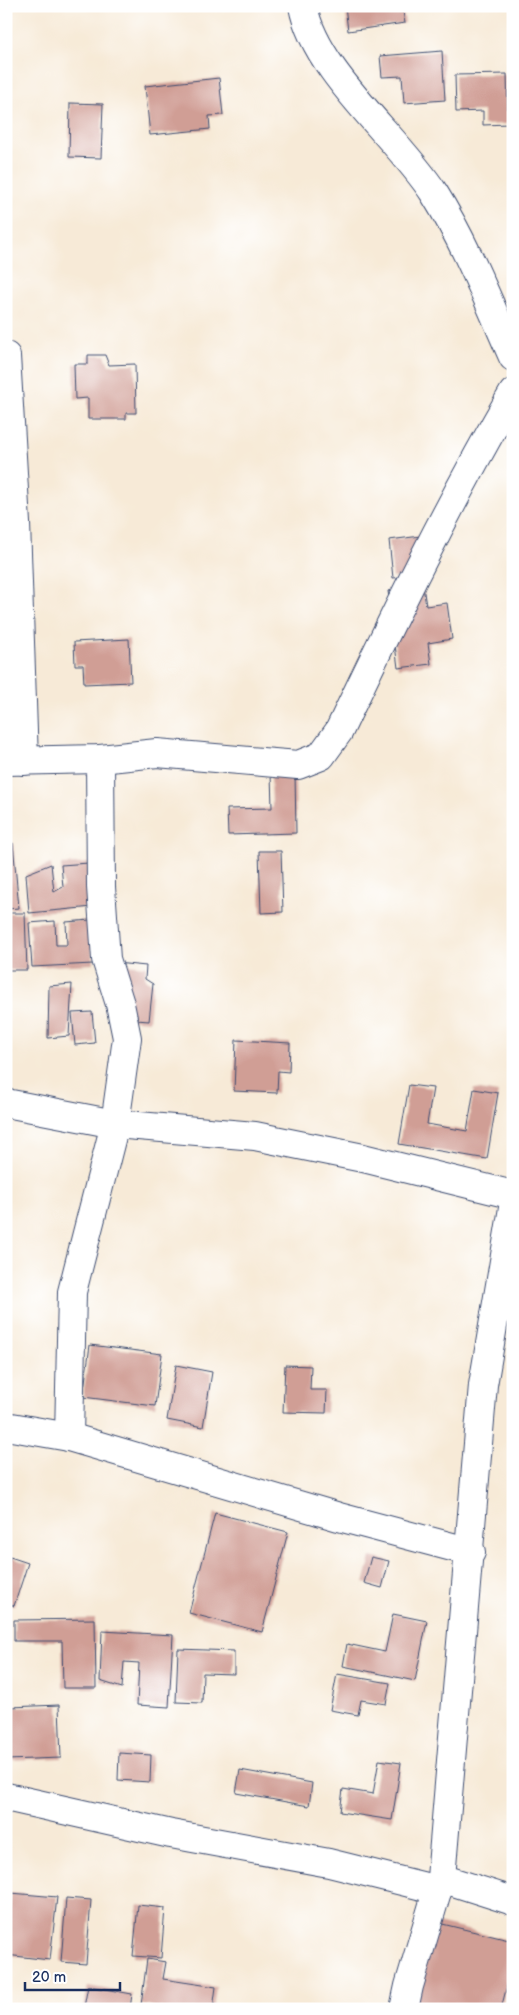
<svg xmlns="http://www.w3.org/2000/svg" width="519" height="2015" font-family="'Balsamiq Sans',sans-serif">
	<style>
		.building { fill: #d09e95 }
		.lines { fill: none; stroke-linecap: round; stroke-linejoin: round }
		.street-casing { stroke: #3c4b70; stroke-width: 30 }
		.street { stroke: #fff; stroke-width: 28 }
	</style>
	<rect width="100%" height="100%" fill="#fff"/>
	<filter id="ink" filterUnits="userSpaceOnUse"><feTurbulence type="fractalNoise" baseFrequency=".02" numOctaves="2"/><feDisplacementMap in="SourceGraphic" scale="10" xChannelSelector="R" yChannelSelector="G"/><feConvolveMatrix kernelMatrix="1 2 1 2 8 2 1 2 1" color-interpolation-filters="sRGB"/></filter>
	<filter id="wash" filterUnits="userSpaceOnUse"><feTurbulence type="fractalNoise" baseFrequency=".0096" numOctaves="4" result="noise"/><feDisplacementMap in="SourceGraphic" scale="20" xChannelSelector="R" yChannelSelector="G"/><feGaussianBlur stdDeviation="1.12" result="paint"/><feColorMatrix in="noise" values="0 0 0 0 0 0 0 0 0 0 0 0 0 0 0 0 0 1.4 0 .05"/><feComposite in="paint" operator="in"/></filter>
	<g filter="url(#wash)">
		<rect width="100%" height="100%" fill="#f7ead7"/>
		<g id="blocks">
			<g class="building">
				<polygon points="345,6 402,6 405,23 348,31"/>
				<polygon points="442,51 445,100 404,103 402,76 382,77 380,56"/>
				<polygon points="507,74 508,124 483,125 483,111 456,112 455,75"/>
				<polygon points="219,78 223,115 209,116 210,129 150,135 145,86"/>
				<polygon points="70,103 103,104 101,158 69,157"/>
				<polygon points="88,355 105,355 109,365 135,364 136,413 126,413 126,419 88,419 88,398 75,399 74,364 88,364"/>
				<polygon points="421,536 425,575 393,578 389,540"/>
				<polygon points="423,586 426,606 447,603 452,639 428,643 431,664 398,668 388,591"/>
				<polygon points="129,639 131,682 84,684 83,665 75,665 74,642"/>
				<polygon points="295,773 296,833 228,835 227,809 272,808 271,774"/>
				<polygon points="13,843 19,908 6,909 6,844"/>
				<polygon points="259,851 281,851 283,912 261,913"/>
				<polygon points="89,863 93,907 29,913 26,874 51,864 54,892 63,887 61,865"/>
				<polygon points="6,913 25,913 27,970 6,970"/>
				<polygon points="90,920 93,964 32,967 29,923 55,921 56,945 67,945 66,922"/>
				<polygon points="116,963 146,966 145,979 153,984 149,1021 111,1018"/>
				<polygon points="72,984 69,1036 48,1038 49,986"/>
				<polygon points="92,1012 95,1043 75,1045 72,1013"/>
				<polygon points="236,1040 290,1043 289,1072 278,1071 277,1093 234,1091"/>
				<polygon points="409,1085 433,1088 427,1124 467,1131 474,1089 498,1093 487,1159 399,1144"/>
				<polygon points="90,1345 162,1354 155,1406 83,1397"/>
				<polygon points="176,1365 212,1372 203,1427 167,1420"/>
				<polygon points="285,1365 311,1366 310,1390 327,1390 326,1413 283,1412"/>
				<polygon points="215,1513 288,1532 262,1632 189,1613"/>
				<polygon points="10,1557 28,1563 14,1606 6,1603 6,1570"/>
				<polygon points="371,1557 389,1561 382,1588 364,1583"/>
				<polygon points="393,1614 427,1621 415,1681 343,1666 347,1644 385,1652"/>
				<polygon points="95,1619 96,1688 63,1688 62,1641 14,1641 14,1620"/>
				<polygon points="102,1631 173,1635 169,1707 137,1705 139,1663 124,1662 122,1688 100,1681"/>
				<polygon points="178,1649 234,1651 234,1674 203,1673 202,1703 176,1702"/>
				<polygon points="337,1674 390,1683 386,1704 361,1700 358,1715 330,1710"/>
				<polygon points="59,1705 61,1758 6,1760 6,1720 11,1720 10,1707"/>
				<polygon points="119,1753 151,1755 150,1782 118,1780"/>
				<polygon points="379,1760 401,1763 392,1820 340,1812 343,1789 373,1794"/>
				<polygon points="240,1770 312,1783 309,1806 236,1793"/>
				<polygon points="11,1893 57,1897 50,1960 6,1955"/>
				<polygon points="66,1898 91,1900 86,1964 61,1962"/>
				<polygon points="138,1905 165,1908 161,1958 133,1956"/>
				<polygon points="434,1922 513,1941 513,1962 501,2009 413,2009"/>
				<polygon points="147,1959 166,1962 163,1979 216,1987 213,2009 168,2009 141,2005"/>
				<polygon points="88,1986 132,1994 130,2009 84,2007"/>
			</g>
		</g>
	</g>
	<g filter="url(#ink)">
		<use href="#blocks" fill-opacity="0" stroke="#3c4b70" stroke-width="1"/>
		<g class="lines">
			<g class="street-casing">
				<g id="street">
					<path d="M303 6C315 72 397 136 434 193 466 244 489 303 513 357"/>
					<polyline points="6,356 16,523 24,761"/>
					<path d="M6 761 100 759 157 753 298 765 321 756 339 731C394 616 449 503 513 393"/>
					<polyline points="6,1103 115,1124 255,1136 363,1158 513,1195"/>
					<polyline points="6,1426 69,1437 339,1517 471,1552"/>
					<polyline points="69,1437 72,1292 115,1124 127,1038 120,1004 106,959 101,887 100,759"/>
					<polyline points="6,1797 171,1834 329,1863 438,1890"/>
					<polyline points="441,1878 513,1901"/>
					<polyline points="404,2009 409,1986 441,1878 483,1385 513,1208"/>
				</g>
			</g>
			<use href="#street" class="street"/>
		</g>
	</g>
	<rect width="519" height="2015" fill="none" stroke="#fff" stroke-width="25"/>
	<path d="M25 1982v8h95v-8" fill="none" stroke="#1b2f5e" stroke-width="2.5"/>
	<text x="32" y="1982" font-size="15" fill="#1b2f5e" stroke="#ffffff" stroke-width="4" paint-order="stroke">20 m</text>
</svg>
